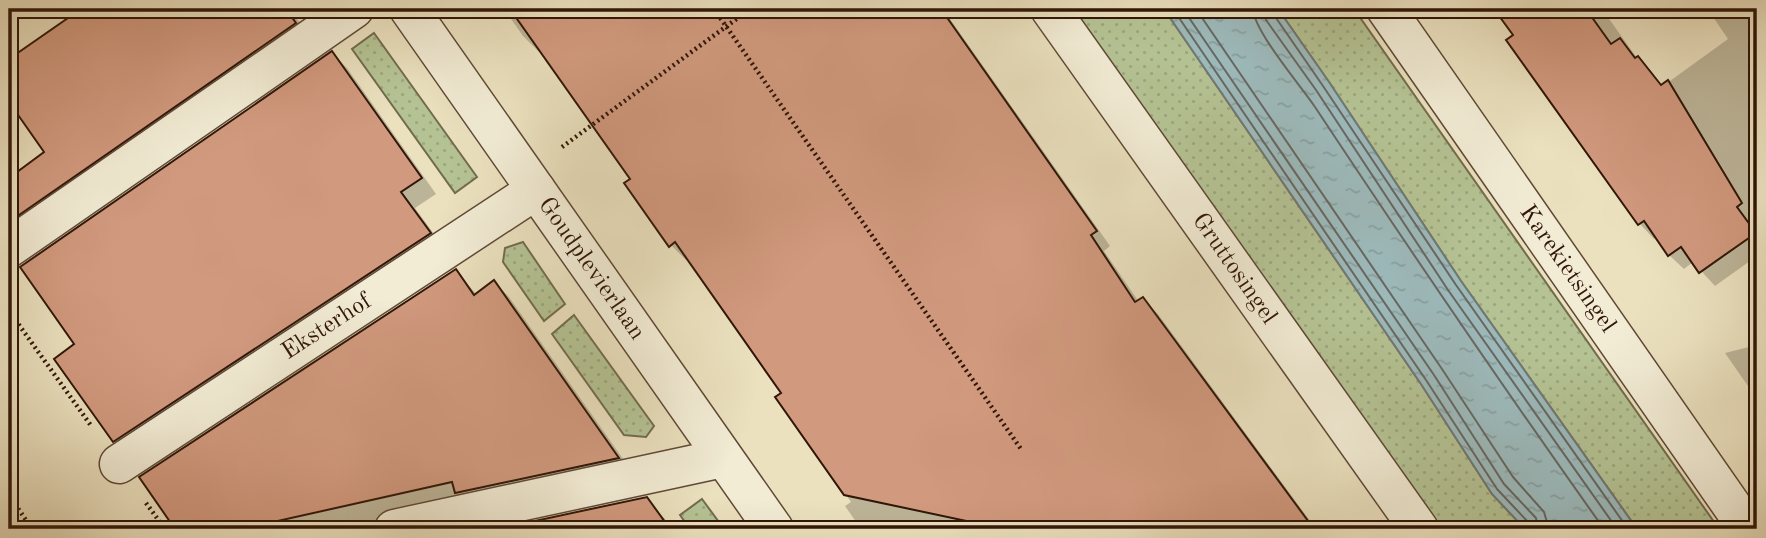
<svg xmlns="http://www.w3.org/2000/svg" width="1766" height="538" font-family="'Old Standard TT',serif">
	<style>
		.grass { fill: url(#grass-dots); stroke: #726c4e; stroke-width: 2 }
		.water { fill: url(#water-ripples); stroke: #717975; stroke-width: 2 }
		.shadow { fill: #0003 }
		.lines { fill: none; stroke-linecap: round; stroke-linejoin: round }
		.shore { stroke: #666862; stroke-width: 2 }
		.building { fill: #d1997e; stroke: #301608; stroke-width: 2 }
		.street-casing { stroke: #5f4936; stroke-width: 41 }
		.path { stroke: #301608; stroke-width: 4.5; stroke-dasharray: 2 3.5; stroke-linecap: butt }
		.street { stroke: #f2ecd5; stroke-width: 38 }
		.labels { text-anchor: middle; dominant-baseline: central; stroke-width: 5; stroke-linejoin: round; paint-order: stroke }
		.street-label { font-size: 24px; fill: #301608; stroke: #f2ecd5 }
	</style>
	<defs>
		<pattern id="grass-dots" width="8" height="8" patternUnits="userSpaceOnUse" patternTransform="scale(1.75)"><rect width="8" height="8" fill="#b5c394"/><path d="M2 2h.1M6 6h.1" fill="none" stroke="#9ca77e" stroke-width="1.8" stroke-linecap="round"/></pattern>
		<pattern id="water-ripples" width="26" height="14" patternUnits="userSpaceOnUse" patternTransform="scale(1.75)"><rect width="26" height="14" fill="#9dbbbd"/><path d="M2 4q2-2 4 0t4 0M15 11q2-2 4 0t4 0" fill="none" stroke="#88a0a1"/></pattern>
	</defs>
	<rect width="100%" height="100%" fill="#ebe1bf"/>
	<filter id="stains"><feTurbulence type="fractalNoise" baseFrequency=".00286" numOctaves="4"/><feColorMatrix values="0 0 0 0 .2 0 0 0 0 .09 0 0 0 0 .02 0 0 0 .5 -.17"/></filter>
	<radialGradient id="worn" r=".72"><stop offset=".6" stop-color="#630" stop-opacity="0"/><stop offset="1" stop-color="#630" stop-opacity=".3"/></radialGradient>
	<g class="grass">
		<polygon points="1073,9 1164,9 1421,384 1492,494 1525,529 1436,529"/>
		<polygon points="1278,9 1354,9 1719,529 1637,529 1461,281 1329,82"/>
		<polygon points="374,33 477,177 455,193 352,49"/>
		<polygon points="523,242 565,304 544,321 503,262 505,248"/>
		<polygon points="574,315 654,426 646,437 624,435 552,334"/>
		<polygon points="702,499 724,529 690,529 680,515"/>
	</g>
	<polygon class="water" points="1164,9 1278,9 1329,82 1461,281 1637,529 1525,529 1492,494 1421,384"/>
	<g class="shadow">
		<polygon points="84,9 290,9 313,42 9,242 9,180 47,152 9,99 9,60"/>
		<polygon points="504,9 605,9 618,28 618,9 943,9 1110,246 1104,251 1139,302 1143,299 1158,314 1316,529 861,529 845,506 851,502 778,397 784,393 689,258 686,260 671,245 633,179 541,48 538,51 523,36"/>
		<polygon points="1551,9 1602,9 1637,58 1663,86 1728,39 1709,11 1713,9 1757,9 1757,256 1715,286 1693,262 1684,269 1669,255 1657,236 1654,239 1640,224 1509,40"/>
		<polygon points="332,53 347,68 436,194 415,208 445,249 130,456 114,441 77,345"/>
		<polygon points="456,271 477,295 494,282 509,297 633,473 393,529 177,529 141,478"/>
		<polygon points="1757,345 1757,399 1725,353"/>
		<polygon points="646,499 665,519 668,529 505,529"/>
		<polygon points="9,521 15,529 9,529"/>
	</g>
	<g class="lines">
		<g class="shore">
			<polyline points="1173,9 1426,380 1497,489 1528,522 1529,529"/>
			<polyline points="1183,9 1434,375 1504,484 1536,518 1538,529"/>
			<polyline points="1196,9 1442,369 1513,477 1544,512 1549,529"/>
			<path d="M1253 9C1254 31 1300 85 1315 107 1409 249 1505 390 1604 529"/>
			<polyline points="1264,9 1266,20 1316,90 1448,290 1617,529"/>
			<polyline points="1272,9 1274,15 1323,86 1456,285 1628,529"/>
		</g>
	</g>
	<g class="building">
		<polygon points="81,9 286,9 296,23 9,222 9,178 44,152 9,102 9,59"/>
		<polygon points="510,9 941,9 1097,231 1091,235 1135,302 1143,297 1314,529 1004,529 844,495 775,397 781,393 675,242 669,247 624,183 630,179"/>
		<polygon points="1494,9 1586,9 1611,44 1620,38 1635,58 1638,56 1661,85 1668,80 1742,203 1737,207 1756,233 1699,273 1681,247 1668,256 1644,221 1638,225 1506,40 1513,35"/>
		<polygon points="332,51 422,178 401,192 431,233 113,442 54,359 74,344 20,267"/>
		<polygon points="456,269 474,295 494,280 619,458 455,493 452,482 242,529 175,529 139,477"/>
		<polygon points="647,497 670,529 497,529"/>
	</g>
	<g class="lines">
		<g class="street-casing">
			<g id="street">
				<polyline points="409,9 774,529"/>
				<polyline points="1050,9 1419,529"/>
				<polyline points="1386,9 1748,529"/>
				<polyline points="9,248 354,9"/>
				<polyline points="119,464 536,190"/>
				<polyline points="394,529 723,458"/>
			</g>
		</g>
		<g class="path">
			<polyline points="714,9 1021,449"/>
			<polyline points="562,147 750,9"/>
			<polyline points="9,311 92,427"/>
			<polyline points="9,495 32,529"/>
			<polyline points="146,503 165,529"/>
		</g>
		<use href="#street" class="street"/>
	</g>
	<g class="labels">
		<g class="street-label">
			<text transform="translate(591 269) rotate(55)">Goudplevierlaan</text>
			<text transform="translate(1234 269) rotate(55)">Gruttosingel</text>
			<text transform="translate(1567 269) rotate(55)">Karekietsingel</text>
			<text transform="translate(327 327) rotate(-33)">Eksterhof</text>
		</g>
	</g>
	<rect width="1766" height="538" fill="none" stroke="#ebe1bf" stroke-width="35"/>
	<rect x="10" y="10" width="1745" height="517" fill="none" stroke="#301608" stroke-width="3.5"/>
	<rect x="18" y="18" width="1731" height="503" fill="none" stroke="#301608" stroke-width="2"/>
	<rect width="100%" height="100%" filter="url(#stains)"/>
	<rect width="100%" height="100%" fill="url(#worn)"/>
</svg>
